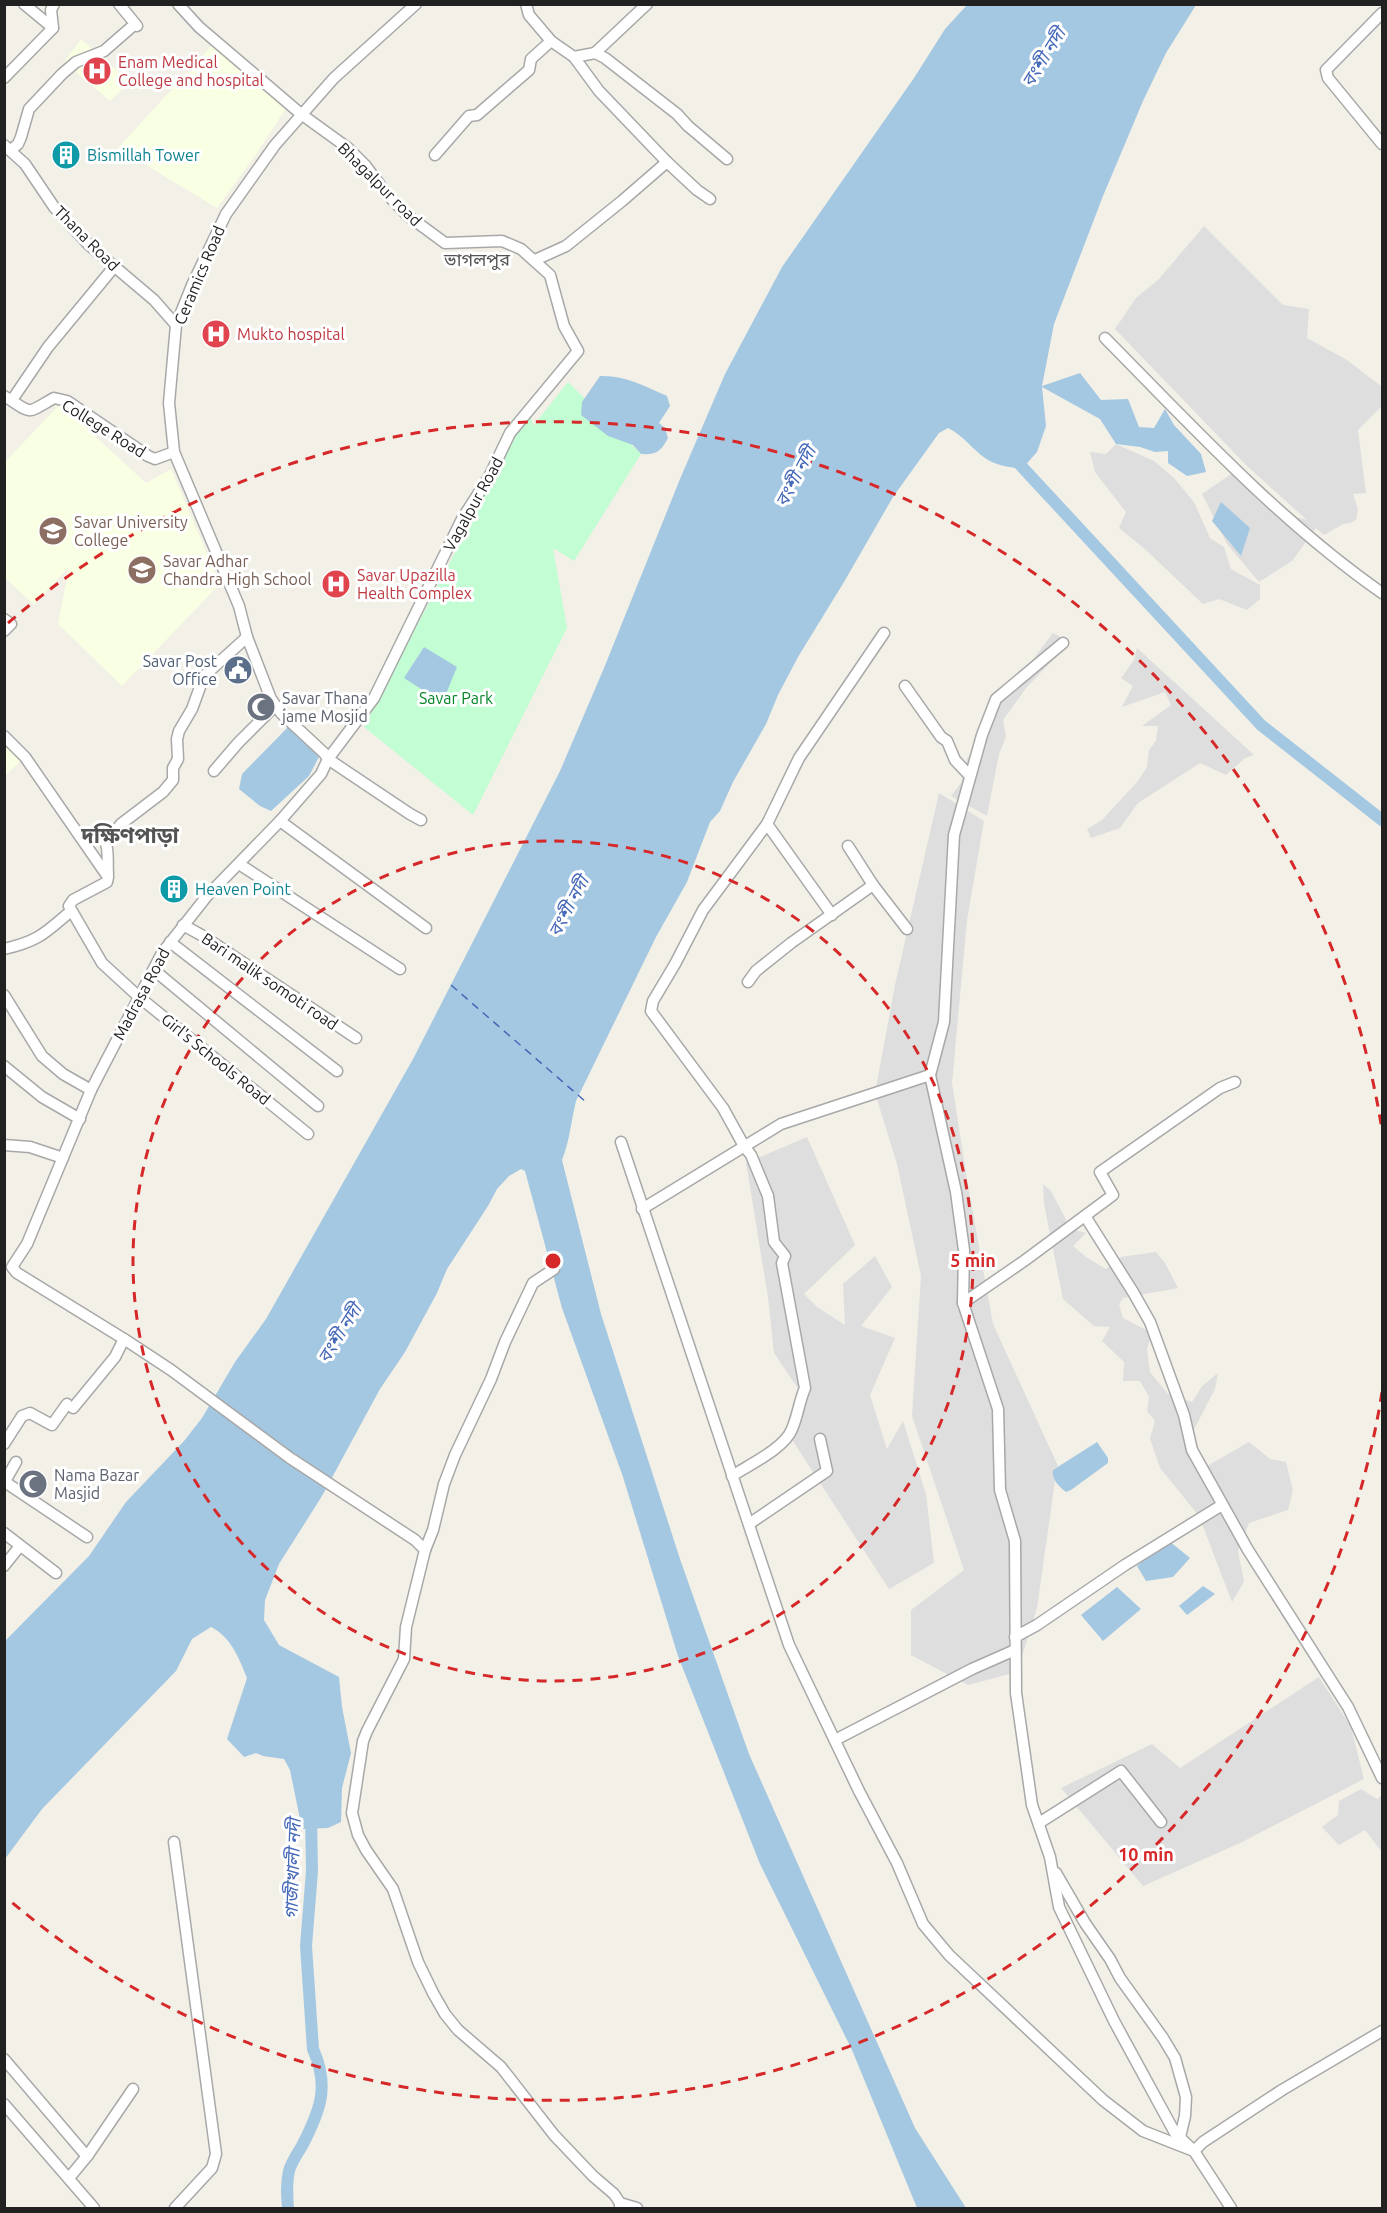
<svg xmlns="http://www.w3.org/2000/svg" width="1387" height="2213" font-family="Ubuntu,'Noto Sans Bengali',sans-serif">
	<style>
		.residential { fill: #dfdede }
		.education { fill: #f9ffe3 }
		.park { fill: #c2fdd3 }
		.water { fill: #a5c8e2 }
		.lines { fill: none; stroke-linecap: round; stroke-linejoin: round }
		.river { stroke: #a5c8e2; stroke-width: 12 }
		.ferry { stroke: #4568b8; stroke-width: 1.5; stroke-dasharray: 8 6; stroke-linecap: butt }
		.minor-casing { stroke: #a8a8a8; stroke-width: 13 }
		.minor { stroke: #fff; stroke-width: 10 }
		.ring { fill: none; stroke: #d62828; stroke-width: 3; stroke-dasharray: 10 8 }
		.labels { text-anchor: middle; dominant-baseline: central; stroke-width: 6; stroke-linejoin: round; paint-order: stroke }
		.health-label { font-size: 16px; fill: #be3a42; stroke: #fff; text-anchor: start }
		.culture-label { font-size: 16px; fill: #0d838f; stroke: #fff; text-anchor: start }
		.street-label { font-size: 16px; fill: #212121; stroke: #fff }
		.education-label { font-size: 16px; fill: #785e54; stroke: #fff; text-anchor: start }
		.service-label { font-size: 16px; fill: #4e5e75; stroke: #fff; text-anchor: end }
		.worship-label { font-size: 16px; fill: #5b616d; stroke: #fff; text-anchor: start }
		.park-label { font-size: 16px; fill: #058429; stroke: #fff }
		.water-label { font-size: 18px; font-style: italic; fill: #4568b8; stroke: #fff }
		.neighbourhood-label { font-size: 18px; fill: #545454; stroke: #fff }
		.district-label { font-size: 22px; font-weight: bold; fill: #545454; stroke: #fff }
		.centre { fill: #d62828; stroke: #fff; stroke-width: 3 }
		.ring-label { font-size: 18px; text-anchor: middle; font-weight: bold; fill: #d62828; stroke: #fff; stroke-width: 6; stroke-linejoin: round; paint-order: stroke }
	</style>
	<rect width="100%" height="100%" fill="#f2f0e7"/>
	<g class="residential">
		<polygon points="1204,226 1283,305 1309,309 1307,338 1347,360 1382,387 1382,406 1358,430 1366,493 1353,494 1358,509 1356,520 1350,523 1343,524 1324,535 1316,528 1292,561 1259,582 1227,544 1202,494 1231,474 1249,481 1267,499 1296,517 1307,520 1246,465 1115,329 1136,298 1159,279"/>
		<polygon points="1116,444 1154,461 1174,478 1194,502 1210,538 1224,547 1231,569 1260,585 1260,599 1247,610 1219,599 1203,604 1146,550 1119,528 1126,512 1095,472 1090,452 1106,454"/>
		<polygon points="1053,633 1070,642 1026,688 1003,720 1006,737 999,754 987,816 951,796 961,783 967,759 979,740 990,711 1015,683"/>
		<polygon points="1137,648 1254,755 1245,758 1226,775 1200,763 1138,803 1120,828 1091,838 1087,829 1102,820 1138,781 1147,767 1149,750 1156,741 1158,726 1142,726 1171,705 1165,692 1122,707 1133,686 1121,678 1134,660"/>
		<polygon points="939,793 984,821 967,920 952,1083 968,1186 993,1324 1058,1466 1053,1470 1053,1475 1055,1481 1037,1608 1017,1672 968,1685 911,1655 911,1610 964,1570 912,1416 921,1276 897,1164 875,1093 895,985"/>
		<polygon points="807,1137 855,1245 804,1294 817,1307 845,1325 843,1284 875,1256 892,1287 861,1326 895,1338 870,1395 887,1449 903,1421 926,1494 934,1563 889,1589 787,1432 801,1393 774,1353 768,1297 746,1163"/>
		<polygon points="1043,1184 1051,1191 1071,1229 1086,1233 1073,1246 1086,1257 1106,1269 1121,1257 1156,1252 1165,1263 1178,1288 1123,1298 1119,1304 1123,1318 1152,1333 1147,1349 1150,1372 1168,1394 1192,1402 1202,1386 1218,1373 1215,1389 1189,1439 1207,1466 1249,1442 1270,1459 1286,1462 1293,1490 1288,1510 1249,1523 1238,1551 1244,1582 1232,1602 1199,1516 1160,1468 1150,1439 1155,1421 1147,1411 1149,1397 1140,1381 1123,1381 1124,1362 1102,1341 1110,1327 1094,1326 1063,1299 1044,1204"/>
		<polygon points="1319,1677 1351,1727 1364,1779 1240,1843 1143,1886 1061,1788 1152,1744 1180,1768"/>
		<polygon points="1361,1789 1377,1799 1382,1795 1382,1852 1365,1830 1339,1845 1322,1827 1338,1815 1339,1801"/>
	</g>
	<g class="education">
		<polygon points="81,39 130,82 110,101 64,62"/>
		<polygon points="217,40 288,105 255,156 217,208 118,148"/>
		<polygon points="60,404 146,483 171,469 220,584 122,686 58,624 69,567 34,605 5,578 4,463"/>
		<polygon points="5,736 25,757 5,776"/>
	</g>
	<polygon class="park" points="568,382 641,454 574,561 553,548 567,628 473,815 364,727 482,501 476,497 499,468 529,410 533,426"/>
	<g class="water">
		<path d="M967 5H1196L1166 53 1143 101 1103 196 1054 324 1042 386 1080 373 1101 400 1128 399 1139 427 1154 428 1165 409 1174 425 1201 454 1206 472 1187 476 1168 463V451L1155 452 1140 447 1116 444 1100 419 1042 387 1046 426 1037 452 1022 469C1009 467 997 466 985 458 972 449 963 435 948 428L939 433 893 497 844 582 798 657 778 695 766 724 733 782 720 811 710 822 687 882 656 937 576 1101C571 1121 570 1140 562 1160L601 1314 680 1559 749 1754 915 2128 966 2208H917L852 2050 760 1864 678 1656 623 1477 562 1308 525 1171 521 1169 509 1176 497 1189 488 1206 447 1269 437 1293 405 1352 380 1389 322 1496 279 1564 265 1600 264 1620 279 1645 339 1677 342 1707 351 1753 342 1788 341 1822 328 1828 302 1829 290 1770 284 1759 263 1756 256 1753 244 1757 227 1739 247 1678C239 1658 231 1637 211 1627L192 1639 176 1671 42 1809 5 1859V1641L89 1556 126 1502 184 1441 202 1418 235 1362 266 1319 413 1059 560 771 604 668 680 479 725 374 782 267 914 78 945 29Z"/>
		<path d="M600 376C624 375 645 386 667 396L670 406 659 423 665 428 668 438C661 451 657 455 641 454L633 445 608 436 581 415 582 402Z"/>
		<polygon points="1221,502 1250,528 1241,556 1212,521"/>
		<polygon points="424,647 457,667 446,694 439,698 432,696 404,678"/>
		<polygon points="290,725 320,755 309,776 271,811 260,806 239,789 242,774"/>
		<path d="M1097 1442 1108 1458V1463L1071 1490 1066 1492C1059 1487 1051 1478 1053 1470Z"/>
		<polygon points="1169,1541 1190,1558 1173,1577 1146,1581 1137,1566"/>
		<polygon points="1203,1586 1215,1594 1187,1615 1179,1606"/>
		<polygon points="1117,1587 1141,1609 1103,1641 1081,1615"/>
	</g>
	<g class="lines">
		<g class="river">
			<polyline points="1012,456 1261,725 1382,820"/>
			<path d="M288 2208C287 2196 286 2184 289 2171 291 2163 297 2154 302 2146 320 2111 330 2087 313 2049L306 1946 312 1871 311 1815"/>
		</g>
		<polyline class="ferry" points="451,985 586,1102"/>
		<g class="minor-casing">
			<g id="minor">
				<polyline points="119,4 137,26"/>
				<polyline points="178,4 199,27 301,114 348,148 365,165 386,193 408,216 426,229 445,243 502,241 521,249 550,275 564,326 578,351 510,433 489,477 462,519 374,698 328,759 321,774 280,821 207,896 162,953 91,1090 27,1244 12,1267 17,1273 124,1339 171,1370 290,1458 415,1540 425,1550 406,1627 404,1659 367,1731 363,1741 352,1813 358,1835 366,1850 393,1889 418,1962 433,1993 445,2014 458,2030 501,2067 554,2135 593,2176 614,2194 620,2203 620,2208"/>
				<polyline points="416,4 334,78 275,145 226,214 193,283 176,325 169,403 174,452 239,606 247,637 271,699 281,713 324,753 328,759 410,814 421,820"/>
				<polyline points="526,4 529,15 551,41 574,57 599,91 667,162"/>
				<polyline points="1382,13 1326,70 1328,78 1382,144"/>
				<polyline points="53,28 51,10 54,4"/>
				<polyline points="595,53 647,4"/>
				<polyline points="574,57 595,53 605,58 677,114 688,126 727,159"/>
				<polyline points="4,78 53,28 24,4"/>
				<polyline points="4,145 25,164 54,207 89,245 154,300 176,325"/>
				<polyline points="11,150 18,144 21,137 29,109 62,74 76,62 104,51 135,24"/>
				<polyline points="435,155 469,116 477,115 529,70 531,59 551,41"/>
				<polyline points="535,260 566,246 622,201 667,162 697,190 710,199"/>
				<path d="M1105 338C1193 427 1279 521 1382 593"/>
				<path d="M4 396C34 414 24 415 54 398L67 401 148 456 155 459 174 452"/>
				<polyline points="12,400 48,347 114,267"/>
				<polyline points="4,619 11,624 4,631"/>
				<polyline points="1063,643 996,699 982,735 954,835 944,1022 930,1075 956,1192 964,1250 963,1303 998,1409 1000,1490 1015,1541 1016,1693 1032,1805 1050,1857 1059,1907 1114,2021 1175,2133 1194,2151 1231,2208"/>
				<polyline points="905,686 941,737 947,741 955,760 970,776"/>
				<polyline points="4,736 25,757 108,877 107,882 73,900 69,906 102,963 139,997 308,1134"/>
				<polyline points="214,771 238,743 275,706"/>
				<polyline points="280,821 426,928"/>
				<polyline points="767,824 832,915"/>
				<polyline points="848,846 873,885 907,929"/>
				<polyline points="239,864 400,969"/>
				<path d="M108 874C107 864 109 854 106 844L121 824 163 792 173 780V768L178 759 177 739 179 731 192 709 204 676 247 637"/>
				<polyline points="183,925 203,936 356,1038"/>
				<polyline points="170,942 337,1071"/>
				<path d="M4 949C39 941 45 933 71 911"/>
				<polyline points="154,970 318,1106"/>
				<polyline points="748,982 756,971 791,943 873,885"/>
				<polyline points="4,995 42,1056 63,1074 91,1090"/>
				<polyline points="4,1066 42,1097 80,1119"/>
				<polyline points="621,1142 789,1645 859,1791 897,1863 923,1924 949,1955 1103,2100 1143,2131 1194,2151 1203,2142 1282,2090 1382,2031"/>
				<polyline points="4,1145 30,1147 63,1158"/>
				<polyline points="642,1209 781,1124 930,1075"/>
				<polyline points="1085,1216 1133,1292 1150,1322 1184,1415 1192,1450 1248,1550 1348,1707 1382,1778"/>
				<polyline points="963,1303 1024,1261 1113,1195 1100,1172 1220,1088 1235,1082"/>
				<polyline points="73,1408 115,1357 124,1339"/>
				<polyline points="4,1444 22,1416 30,1413 52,1425 67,1404"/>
				<path d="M732 1476C749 1465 785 1448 792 1429 798 1415 799 1402 805 1388L782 1263 785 1256 774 1242 768 1196 751 1155 744 1146 723 1108 651 1011 653 1001 675 964 703 910 767 824 799 758 884 633"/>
				<polyline points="5,1482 87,1537"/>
				<polyline points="4,1483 16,1462"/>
				<polyline points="749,1524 827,1471 820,1439"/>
				<polyline points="4,1533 56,1573"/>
				<polyline points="425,1550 433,1530 444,1484 455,1455 491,1379 505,1342 533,1283 554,1269"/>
				<polyline points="4,1566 20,1546"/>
				<polyline points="1015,1637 1037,1625 1125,1565 1222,1505"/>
				<polyline points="835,1740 972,1669 1015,1650"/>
				<polyline points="1039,1823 1121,1771 1161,1822"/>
				<polyline points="174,1842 216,2154 212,2168 175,2208"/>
				<polyline points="1056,1873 1085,1923 1110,1959 1120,1978 1163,2038 1175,2058 1186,2097 1185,2116 1180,2137"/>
				<polyline points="4,2059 84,2153 88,2155 133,2089"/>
				<polyline points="4,2104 94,2208"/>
				<polyline points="69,2178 88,2155"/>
				<polyline points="620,2203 637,2208"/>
			</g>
		</g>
		<use href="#minor" class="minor"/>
	</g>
	<g class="ring">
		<circle cx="553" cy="1261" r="420"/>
		<path d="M1382 1392A839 839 0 0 1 8 1899M8 623A839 839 0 0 1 1382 1130"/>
	</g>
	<defs>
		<g id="hospital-disc" transform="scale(1.5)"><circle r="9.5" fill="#e0444e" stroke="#fff"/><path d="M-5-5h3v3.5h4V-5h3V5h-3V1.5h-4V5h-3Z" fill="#fff"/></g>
		<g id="building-disc" transform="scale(1.5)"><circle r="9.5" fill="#0f9aa8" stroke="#fff"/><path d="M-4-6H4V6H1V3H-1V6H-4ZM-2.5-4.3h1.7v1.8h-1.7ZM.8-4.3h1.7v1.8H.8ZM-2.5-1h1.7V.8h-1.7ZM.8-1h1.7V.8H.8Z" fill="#fff"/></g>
		<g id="university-disc" transform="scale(1.5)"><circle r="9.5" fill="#8d6e63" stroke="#fff"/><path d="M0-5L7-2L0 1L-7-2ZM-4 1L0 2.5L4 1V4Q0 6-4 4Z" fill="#fff"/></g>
		<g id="school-disc" transform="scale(1.5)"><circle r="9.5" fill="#8d6e63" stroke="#fff"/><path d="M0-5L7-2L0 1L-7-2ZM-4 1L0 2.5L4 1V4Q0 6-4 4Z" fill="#fff"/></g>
		<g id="civic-disc" transform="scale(1.5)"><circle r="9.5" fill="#5c6f8a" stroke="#fff"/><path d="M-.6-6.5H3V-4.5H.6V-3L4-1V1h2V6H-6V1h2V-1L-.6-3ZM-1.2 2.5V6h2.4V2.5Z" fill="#fff"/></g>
		<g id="mosque-disc" transform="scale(1.5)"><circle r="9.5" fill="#6b7280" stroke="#fff"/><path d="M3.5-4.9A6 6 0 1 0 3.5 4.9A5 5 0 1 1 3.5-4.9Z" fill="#fff"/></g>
	</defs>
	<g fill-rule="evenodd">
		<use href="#hospital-disc" x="97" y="71"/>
		<use href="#building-disc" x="66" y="155"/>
		<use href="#hospital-disc" x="216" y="334"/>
		<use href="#university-disc" x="53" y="531"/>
		<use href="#school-disc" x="142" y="570"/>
		<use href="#hospital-disc" x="336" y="584"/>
		<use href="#civic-disc" x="238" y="670"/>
		<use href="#mosque-disc" x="261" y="707"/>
		<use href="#building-disc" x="174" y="889"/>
		<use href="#mosque-disc" x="33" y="1484"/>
	</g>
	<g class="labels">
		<g class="health-label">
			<text x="118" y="62">Enam Medical<tspan x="118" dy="18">College and hospital</tspan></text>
			<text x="237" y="334">Mukto hospital</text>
			<text x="357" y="575">Savar Upazilla<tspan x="357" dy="18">Health Complex</tspan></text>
		</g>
		<g class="culture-label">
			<text x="87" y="155">Bismillah Tower</text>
			<text x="195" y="889">Heaven Point</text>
		</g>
		<g class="street-label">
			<text transform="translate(380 184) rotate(45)">Bhagalpur road</text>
			<text transform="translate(87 238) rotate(45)">Thana Road</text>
			<text transform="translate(199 275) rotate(-67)">Ceramics Road</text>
			<text transform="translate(104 428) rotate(32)">College Road</text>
			<text transform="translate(473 504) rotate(-61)">Vagalpur Road</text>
			<text transform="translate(270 981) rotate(34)">Bari malik somoti road</text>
			<text transform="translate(141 994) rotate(-62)">Madrasa Road</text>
			<text transform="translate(216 1059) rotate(39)">Girl's Schools Road</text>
		</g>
		<g class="education-label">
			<text x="74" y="522">Savar University<tspan x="74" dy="18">College</tspan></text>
			<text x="163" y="561">Savar Adhar<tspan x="163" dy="18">Chandra High School</tspan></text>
		</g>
		<g class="service-label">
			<text x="217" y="661">Savar Post<tspan x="217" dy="18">Office</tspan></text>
		</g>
		<g class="worship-label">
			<text x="282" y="698">Savar Thana<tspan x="282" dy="18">jame Mosjid</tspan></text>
			<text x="54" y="1475">Nama Bazar<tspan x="54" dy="18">Masjid</tspan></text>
		</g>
		<g class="park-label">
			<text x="456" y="698">Savar Park</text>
		</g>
		<g class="water-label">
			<text transform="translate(1043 57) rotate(-58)">বংশী নদী</text>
			<text transform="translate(795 476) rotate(-62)">বংশী নদী</text>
			<text transform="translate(568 906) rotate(-62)">বংশী নদী</text>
			<text transform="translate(339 1333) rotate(-58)">বংশী নদী</text>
			<text transform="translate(292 1869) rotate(-88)">গাজীখালী নদী</text>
		</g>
		<g class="neighbourhood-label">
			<text x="477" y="259">ভাগলপুর</text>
		</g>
		<g class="district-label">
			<text x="130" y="834">দক্ষিণপাড়া</text>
		</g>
	</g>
	<circle cx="553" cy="1261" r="9" class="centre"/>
	<g class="ring-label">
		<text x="973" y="1267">5 min</text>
		<text x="1146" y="1861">10 min</text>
	</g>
	<rect width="1387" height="2213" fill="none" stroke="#212121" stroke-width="12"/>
</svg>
